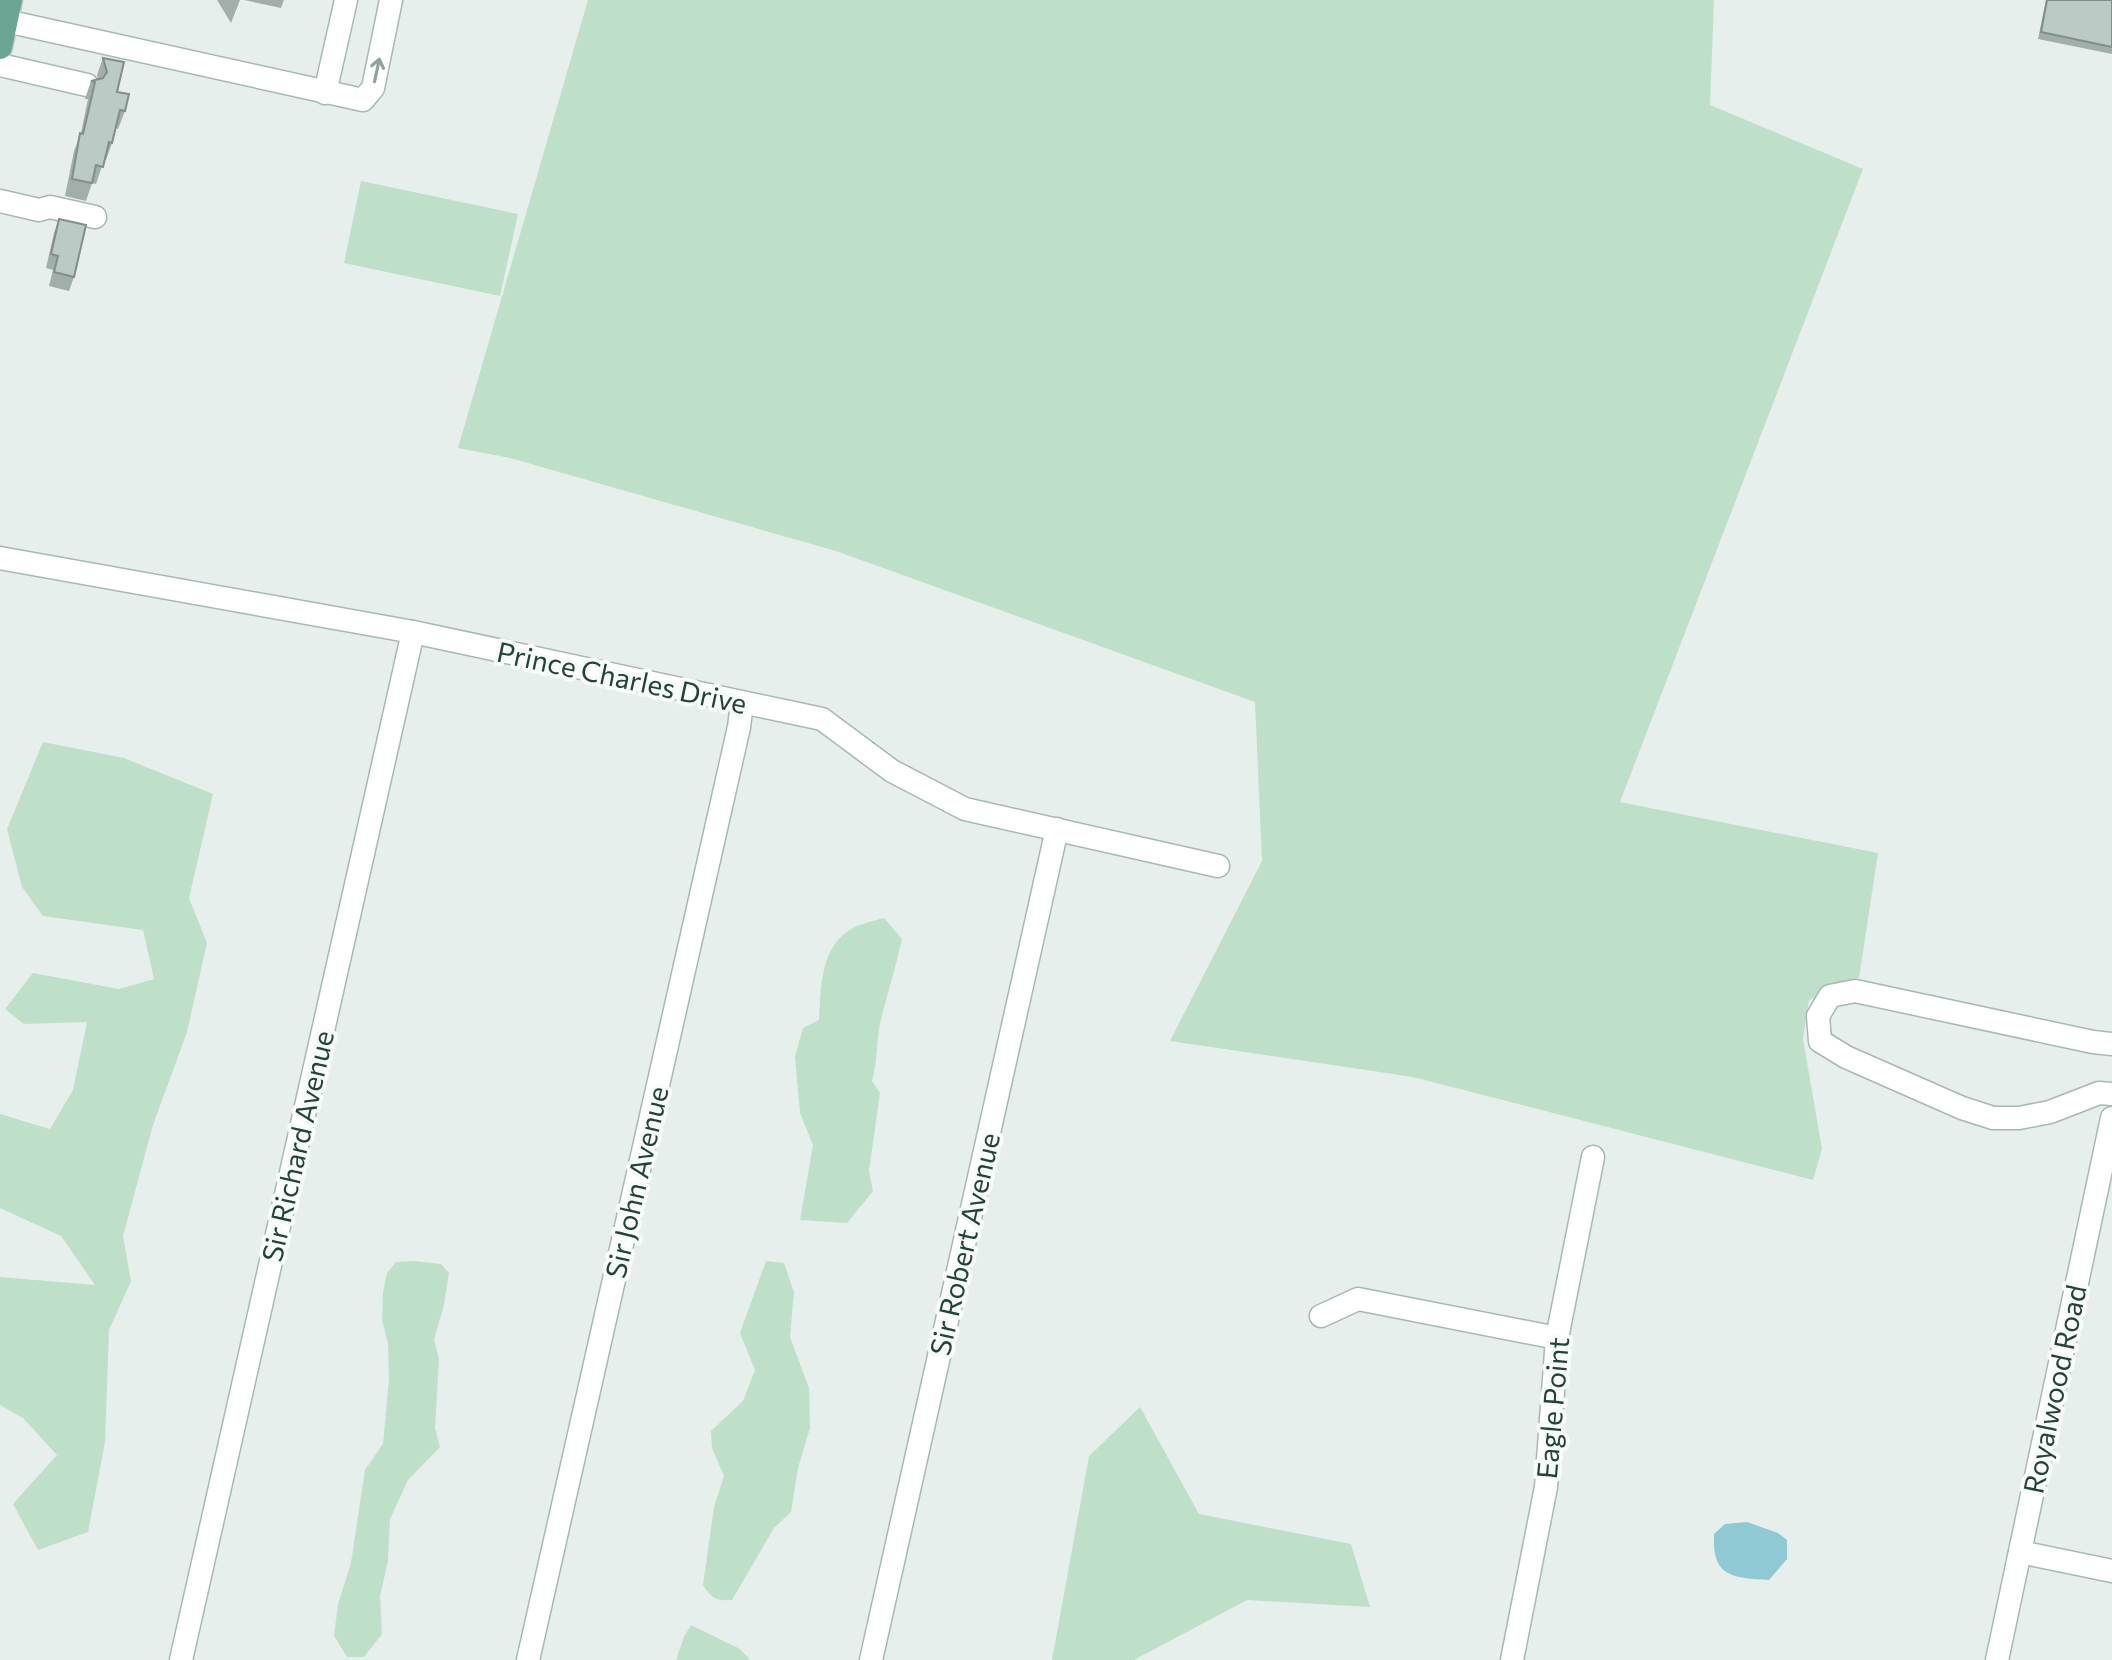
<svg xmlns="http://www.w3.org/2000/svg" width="2112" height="1660" font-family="Commissioner,sans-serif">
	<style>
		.green { fill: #bfe0c8 }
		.water { fill: #8ec9d4 }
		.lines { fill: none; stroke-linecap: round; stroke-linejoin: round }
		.minor-casing { stroke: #a8b8b2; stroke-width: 25 }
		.major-casing { stroke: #c2cac8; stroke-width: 27 }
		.minor { stroke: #fff; stroke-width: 22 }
		.major { stroke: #6aa596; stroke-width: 24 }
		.wall { fill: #a1aea9 }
		.building { fill: #bbcac4; stroke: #838d89; stroke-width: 2 }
		.oneway { stroke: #92a09c }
		.labels { text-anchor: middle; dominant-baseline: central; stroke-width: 8; stroke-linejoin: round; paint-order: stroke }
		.street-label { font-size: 28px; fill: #24423a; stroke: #f7fbf9 }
	</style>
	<rect width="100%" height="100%" fill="#e6efeb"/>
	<g class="green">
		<polygon points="588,0 1714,0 1710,105 1863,169 1620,802 1878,853 1859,978 1809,1000 1803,1039 1822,1149 1813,1180 1413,1077 1170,1041 1262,861 1255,702 836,551 510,458 458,448"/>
		<polygon points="361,181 518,214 500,296 344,263"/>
		<polygon points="43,742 124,758 213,794 189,898 207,943 187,1032 153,1125 123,1236 131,1281 109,1330 105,1442 88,1532 38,1550 13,1504 57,1455 23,1418 0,1405 0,1277 95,1285 61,1236 0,1208 0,1114 50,1129 73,1090 87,1022 24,1024 5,1009 33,973 119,989 154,979 143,930 43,916 22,887 7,829"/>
		<path d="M884 918 902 939C896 966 888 992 881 1019 876 1039 878 1061 872 1081L880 1093 869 1171 873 1191 847 1223 800 1220 813 1145 800 1113 795 1057 803 1028 819 1020C821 987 820 946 853 928 862 923 874 921 884 918Z"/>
		<polygon points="413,1261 441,1264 449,1273 444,1305 434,1340 439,1359 435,1428 440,1447 408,1480 390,1519 388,1561 380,1596 382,1634 364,1657 347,1657 334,1636 338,1604 351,1563 365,1470 383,1444 389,1380 388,1343 382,1320 383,1292 387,1273 396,1262"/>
		<path d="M766 1261 784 1263 794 1292 790 1337 809 1388 810 1428 798 1468 791 1512 774 1528 732 1600C716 1601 711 1598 703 1585L714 1507 724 1476 712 1448 711 1431 743 1401 755 1370 740 1333Z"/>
		<polygon points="1140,1407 1199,1514 1351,1544 1370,1607 1247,1600 1134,1660 1052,1660 1089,1456"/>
		<polygon points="691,1625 740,1649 750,1660 676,1660 684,1637"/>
	</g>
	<path class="water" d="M1747 1522 1778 1533 1787 1540V1559L1769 1580C1731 1578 1712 1577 1714 1534L1725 1524Z"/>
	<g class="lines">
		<g class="minor-casing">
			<g id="minor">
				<polyline points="6,21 363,100 373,88 391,0"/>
				<polyline points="0,65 87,85"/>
				<polyline points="325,93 346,0"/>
				<polyline points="0,201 39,210 50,207 95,217"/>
				<polyline points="0,558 413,632 822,719 892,771 965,809 1218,866"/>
				<polyline points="2112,1044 2093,1042 1855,991 1830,996 1818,1016 1820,1041 1846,1057 1962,1108 1993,1118 2019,1118 2050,1112 2099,1093 2112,1094"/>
				<polyline points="1321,1316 1358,1299 1557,1338"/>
				<polyline points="2020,1552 2112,1571"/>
				<polyline points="181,1660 413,632"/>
				<polyline points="528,1660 739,727 742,703"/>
				<polyline points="871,1660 1057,829"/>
				<polyline points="1512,1660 1546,1487 1557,1338 1593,1157"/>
				<polyline points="1997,1660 2112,1118"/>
			</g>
		</g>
		<g class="major-casing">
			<polyline id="major" points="0,47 10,0"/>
		</g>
		<use href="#minor" class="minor"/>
		<use href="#major" class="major"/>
	</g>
	<g class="wall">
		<polygon points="217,0 240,0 231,23"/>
		<polygon points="244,0 284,0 281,8"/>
		<polygon points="2046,0 2112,0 2112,54 2038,39"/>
		<polygon points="103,58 125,111 118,129 116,128 112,143 106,160 104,160 96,184 92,183 86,201 65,196 74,151 81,133 88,99 85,99 91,81 98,79 97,75"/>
		<polygon points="59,219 74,277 69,291 49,286 53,270 46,268 54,233"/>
	</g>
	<g class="building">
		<polygon points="2047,0 2112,0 2112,47 2041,32"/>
		<polygon points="103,58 124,62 117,92 129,94 125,111 120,110 112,143 109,142 103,167 96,165 92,183 72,179 80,133 83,134 90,104 95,82 91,81 103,78 107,72"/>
		<polygon points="59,219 86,225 74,277 54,272 58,256 51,254"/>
	</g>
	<defs><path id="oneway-shaft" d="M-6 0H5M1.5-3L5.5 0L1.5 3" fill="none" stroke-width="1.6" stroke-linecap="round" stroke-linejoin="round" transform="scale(2)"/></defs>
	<use class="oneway" href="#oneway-shaft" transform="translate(377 70) rotate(-78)"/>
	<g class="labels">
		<g class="street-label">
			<text transform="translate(622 677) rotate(12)">Prince Charles Drive</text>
			<text transform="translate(297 1146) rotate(-77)">Sir Richard Avenue</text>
			<text transform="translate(636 1182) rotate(-77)">Sir John Avenue</text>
			<text transform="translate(964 1244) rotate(-77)">Sir Robert Avenue</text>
			<text transform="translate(2054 1389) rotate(-78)">Royalwood Road</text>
			<text transform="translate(1552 1408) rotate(-85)">Eagle Point</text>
		</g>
	</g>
</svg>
